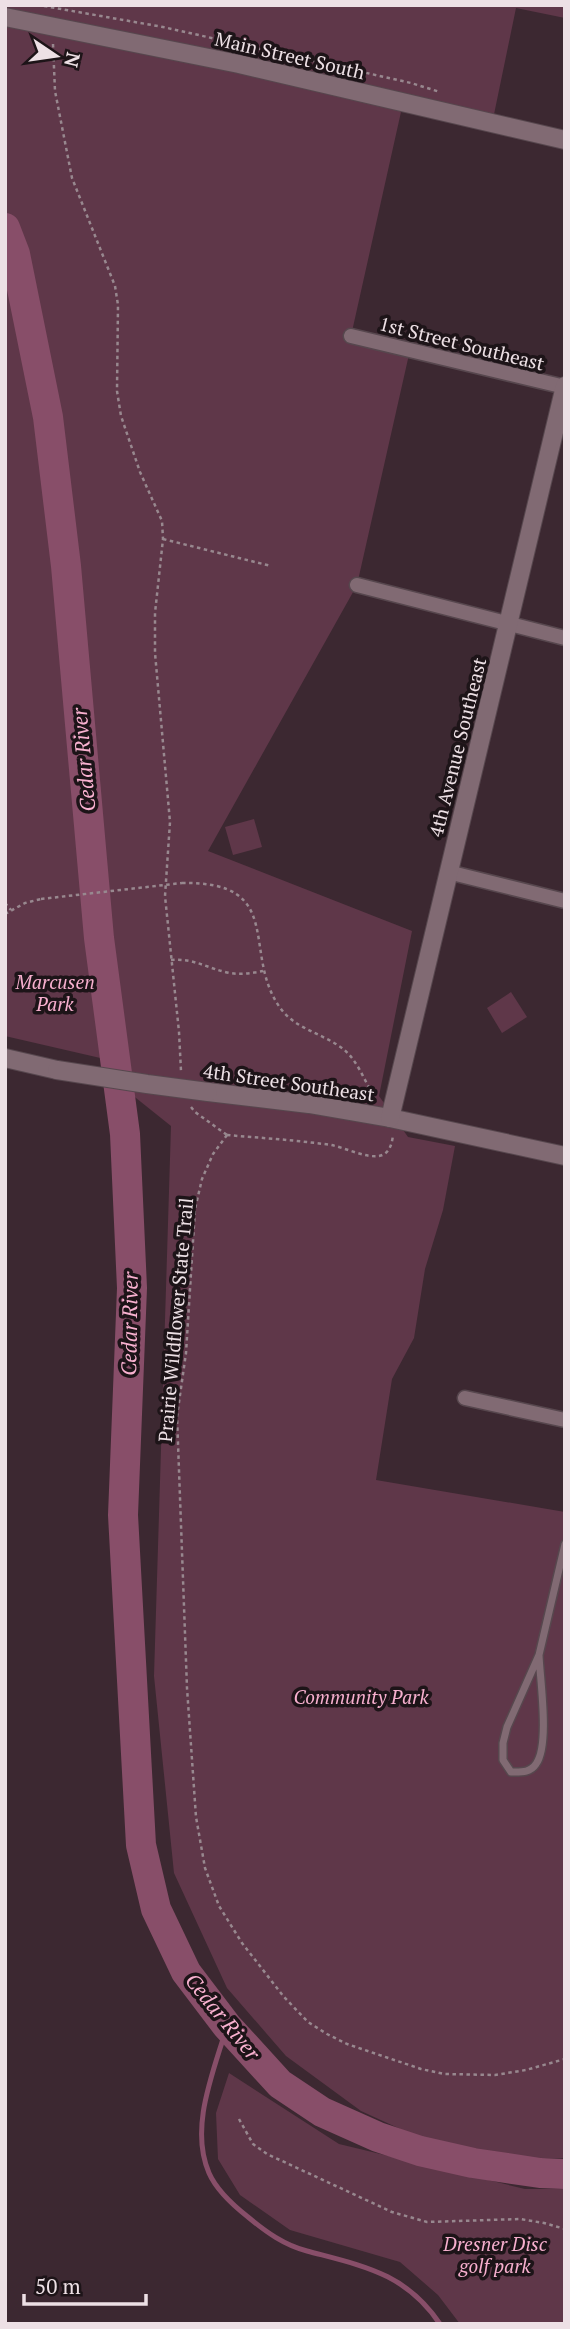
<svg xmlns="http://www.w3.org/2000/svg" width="570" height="2329" font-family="'PT Serif',serif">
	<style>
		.green { fill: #5f3749 }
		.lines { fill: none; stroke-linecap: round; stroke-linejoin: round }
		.stream { stroke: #884e69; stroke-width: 5 }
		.river { stroke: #884e69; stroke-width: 30 }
		.lane-casing { stroke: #57474e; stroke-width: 10 }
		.street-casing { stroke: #57474e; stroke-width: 17 }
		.secondary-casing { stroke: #57474e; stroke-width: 20 }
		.path { stroke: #98888f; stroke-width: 2.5; stroke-dasharray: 3.5 3.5; stroke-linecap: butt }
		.lane { stroke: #816a73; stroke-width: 7 }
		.street { stroke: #816a73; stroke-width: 14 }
		.secondary { stroke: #816a73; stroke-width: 18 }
		.secondary-bridge-casing { stroke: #57474e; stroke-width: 20; stroke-linecap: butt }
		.path-bridge { stroke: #98888f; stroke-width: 2.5; stroke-dasharray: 3.5 3.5; stroke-linecap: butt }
		.secondary-bridge { stroke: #816a73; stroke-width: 18 }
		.labels { text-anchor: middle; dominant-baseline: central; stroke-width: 7; stroke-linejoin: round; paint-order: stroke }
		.street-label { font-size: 19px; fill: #ede0e5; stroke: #1d1418 }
		.park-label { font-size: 19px; font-style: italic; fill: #f7afce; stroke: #1d1418 }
		.water-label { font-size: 21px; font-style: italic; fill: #f9b1d0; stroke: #1d1418 }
	</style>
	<rect width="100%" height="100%" fill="#3c2831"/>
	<g class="green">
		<polygon points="5,5 565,5 565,18 516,8 492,124 403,103 351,336 410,350 357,585 208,851 412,931 379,1096 408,1137 455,1146 443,1210 425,1269 414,1338 392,1379 376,1480 565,1512 565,2158 515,2158 420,2138 361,2111 286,2056 227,1988 174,1873 154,1676 171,1126 121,1086 122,1063 5,1036"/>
		<polygon points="254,819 262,847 233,855 225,827"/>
		<polygon points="511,992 527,1017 502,1033 487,1008"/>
		<polygon points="229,2073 339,2144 525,2189 565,2189 565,2324 460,2324 438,2295 400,2262 290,2230 240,2195 218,2159 216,2113"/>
	</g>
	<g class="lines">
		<path class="stream" d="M227 2026C214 2071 189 2127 209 2173 216 2189 234 2206 248 2217 266 2232 284 2245 307 2251 363 2266 406 2273 440 2324"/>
		<polyline class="river" points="5,228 15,254 48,417 66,566 99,938 125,1134 132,1288 123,1515 141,1845 156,1909 186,1972 227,2026 280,2084 322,2112 378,2137 420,2151 473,2163 540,2173 565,2174"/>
		<g class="lane-casing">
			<path id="lane" d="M539 1655C540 1680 550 1745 536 1764 530 1773 521 1772 511 1772L503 1760V1743L507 1727 539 1655 565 1544"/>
		</g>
		<g class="street-casing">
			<g id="street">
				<polyline points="351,336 565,387"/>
				<polyline points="357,585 565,638"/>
				<polyline points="448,872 565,901"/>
				<polyline points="465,1398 565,1420"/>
			</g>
		</g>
		<g class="secondary-casing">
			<g id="secondary">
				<polyline points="5,17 239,64 565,140"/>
				<polyline points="5,1058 57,1070"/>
				<polyline points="208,1092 309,1104 390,1118 565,1156"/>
				<polyline points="390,1118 565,386"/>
			</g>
		</g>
		<g class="path">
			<polyline points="44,6 163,27 411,83 440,92"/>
			<polyline points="53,44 55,91 72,178 115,286 118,305 117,391 121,416 140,472 162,521 163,539 155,613 155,653 170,822 165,896 179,1032 181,1071"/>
			<polyline points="163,539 271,566"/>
			<path d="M182 883C288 881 240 954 281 1009 295 1028 320 1033 339 1046 357 1057 364 1081 375 1098"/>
			<polyline points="5,903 11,910"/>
			<polyline points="5,914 25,903 41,899"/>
			<path d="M171 960C195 958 208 969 230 973 241 975 252 973 263 971"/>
			<polyline points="191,1107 195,1112 227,1135"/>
			<polyline points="227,1135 213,1154 202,1179 195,1209 186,1353 177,1416 187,1688 196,1817 205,1868 219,1906 242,1943 284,1997 308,2022 327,2034 347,2044 421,2069 444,2074 495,2075 526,2070 565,2059"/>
			<path d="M227 1135C261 1138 296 1140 331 1145 346 1148 365 1158 379 1156 390 1154 392 1143 393 1135"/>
			<polyline points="239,2119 253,2144 267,2154 392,2212 427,2222 520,2219 544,2223 565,2229"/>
		</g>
		<use href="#lane" class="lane"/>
		<use href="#street" class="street"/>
		<use href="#secondary" class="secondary"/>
		<g class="secondary-bridge-casing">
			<polyline id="secondary-bridge" points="57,1070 147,1084 208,1092"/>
		</g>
		<polyline class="path-bridge" points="41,899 182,883"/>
		<use href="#secondary-bridge" class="secondary-bridge"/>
	</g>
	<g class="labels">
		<g class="street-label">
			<text transform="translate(290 55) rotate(13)">Main Street South</text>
			<text transform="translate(462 343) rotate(14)">1st Street Southeast</text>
			<text transform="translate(457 747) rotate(-76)">4th Avenue Southeast</text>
			<text transform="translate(289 1082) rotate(8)">4th Street Southeast</text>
			<text transform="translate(175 1320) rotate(-85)">Prairie Wildflower State Trail</text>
		</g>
		<g class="park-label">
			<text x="55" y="981">Marcusen<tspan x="55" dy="22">Park</tspan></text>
			<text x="361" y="1696">Community Park</text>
			<text x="495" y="2243">Dresner Disc<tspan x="495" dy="22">golf park</tspan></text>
		</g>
		<g class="water-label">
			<text transform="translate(83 760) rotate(-95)">Cedar River</text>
			<text transform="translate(129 1324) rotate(-89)">Cedar River</text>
			<text transform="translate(223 2016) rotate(51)">Cedar River</text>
		</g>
	</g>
	<rect width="570" height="2329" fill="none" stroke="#ede0e5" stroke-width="14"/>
	<g transform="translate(56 56) rotate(103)" stroke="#1d1418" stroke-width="5" paint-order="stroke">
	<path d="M0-5L12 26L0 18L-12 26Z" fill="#ede0e5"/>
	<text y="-10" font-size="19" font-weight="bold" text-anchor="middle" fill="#ede0e5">N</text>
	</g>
	<path d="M24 2294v10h122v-10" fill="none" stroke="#ede0e5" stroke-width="3.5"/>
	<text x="35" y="2294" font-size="21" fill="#ede0e5" stroke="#1d1418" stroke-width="5" paint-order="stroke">50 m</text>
</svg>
